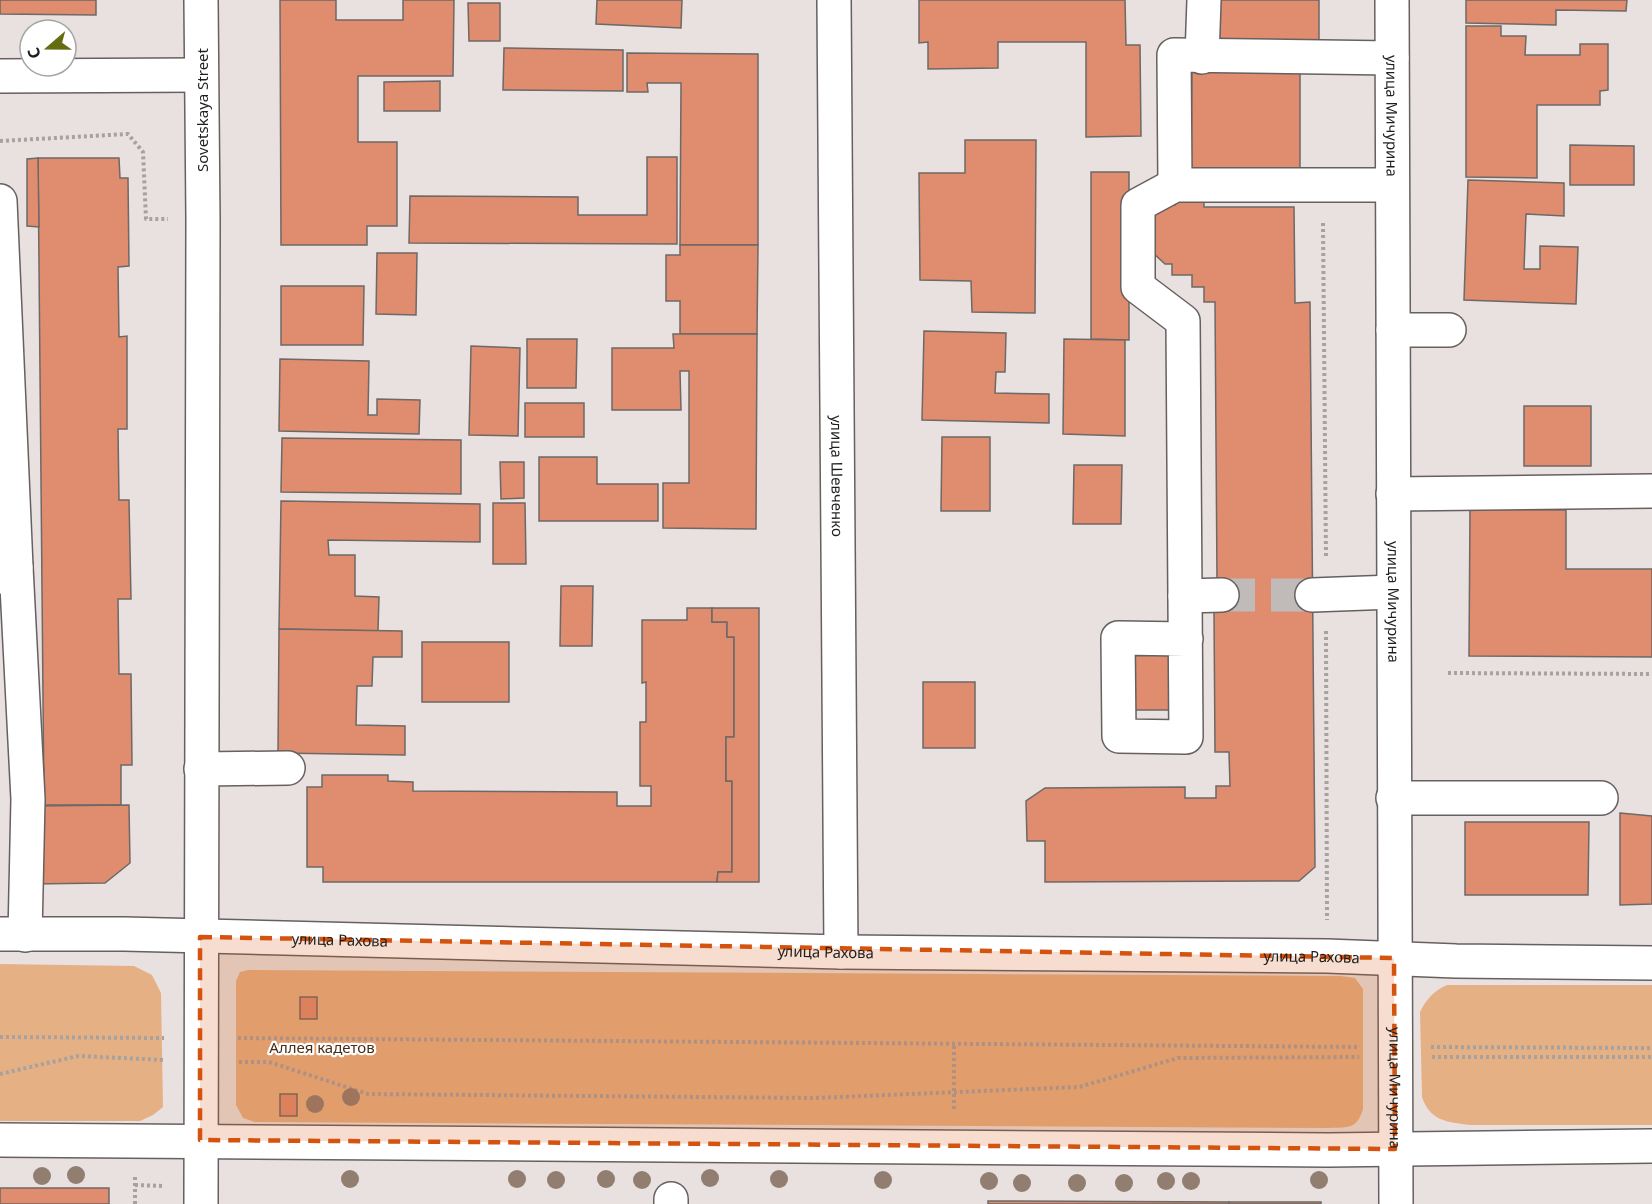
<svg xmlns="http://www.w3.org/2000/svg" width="1652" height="1204" font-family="'Noto Sans',sans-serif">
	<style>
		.green { fill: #e6b085 }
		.building { fill: #df8d6e; stroke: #6e6866; stroke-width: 1.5 }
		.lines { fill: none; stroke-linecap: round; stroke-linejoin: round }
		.minor-tunnel { stroke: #c0bab9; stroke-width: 33; stroke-dasharray: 33 16; stroke-linecap: butt }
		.minor-casing { stroke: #666060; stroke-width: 36 }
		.path { stroke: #a7a1a0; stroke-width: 4; stroke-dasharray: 3 3; stroke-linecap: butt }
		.minor { stroke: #fff; stroke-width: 33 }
		.tree { fill: #917e70 }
		.marked { fill: #d4530e; fill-opacity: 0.2; stroke: #d4530e; stroke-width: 4.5; stroke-dasharray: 12 8; stroke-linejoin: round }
		.labels { text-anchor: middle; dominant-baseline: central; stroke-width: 4.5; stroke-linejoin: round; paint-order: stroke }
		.street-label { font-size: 15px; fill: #201e1d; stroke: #fff }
		.park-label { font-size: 15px; fill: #492d14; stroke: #fff }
	</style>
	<rect width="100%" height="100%" fill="#e8e1e0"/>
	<g class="green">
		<polygon points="0,964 134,966 152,975 161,993 163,1107 153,1115 140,1121 0,1121"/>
		<path d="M248 970 1341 976 1355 978 1363 989V1109C1357 1130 1347 1127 1329 1128L255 1122 243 1118 236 1105V981L240 972Z"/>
		<path d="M1447 985H1652V1125H1470C1447 1122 1430 1121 1422 1097L1420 1012C1427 998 1434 991 1447 985Z"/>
	</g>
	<g class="building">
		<polygon points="0,0 96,0 96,15 0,14"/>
		<polygon points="280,0 336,0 336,20 403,20 403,0 454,0 453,76 358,76 358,142 397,142 397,226 367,226 367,245 281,245"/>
		<polygon points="597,0 682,0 681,28 596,24"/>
		<polygon points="919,0 1125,0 1126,45 1140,45 1141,136 1086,137 1086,42 998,42 998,68 928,69 928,42 919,43"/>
		<rect x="1210" y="0" width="109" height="50"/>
		<polygon points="1466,0 1627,0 1626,11 1556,10 1556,25 1466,23"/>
		<polygon points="468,3 500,3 500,41 469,41"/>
		<polygon points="1466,26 1501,26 1501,36 1526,36 1525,55 1580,55 1580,44 1608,44 1608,90 1600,91 1600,105 1537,105 1537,178 1466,177"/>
		<polygon points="504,48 623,50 623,91 503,90"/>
		<polygon points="627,53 758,54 758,245 680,245 681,83 647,83 648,92 627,92"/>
		<polygon points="1192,66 1300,66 1300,170 1191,169"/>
		<polygon points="440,81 440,111 384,111 384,82"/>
		<polygon points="965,140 1036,140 1035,313 972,312 971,281 920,280 919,173 965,173"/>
		<polygon points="1570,145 1634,146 1634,185 1570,185"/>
		<polygon points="647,157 677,157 677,244 409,243 410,196 578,197 578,215 647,215"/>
		<polygon points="38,158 119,158 120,178 128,178 129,266 118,267 119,337 127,336 127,429 118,429 119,500 129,500 131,599 118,599 119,674 131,674 132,765 121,765 121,805 44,805"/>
		<polygon points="38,158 39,227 27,226 27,159"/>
		<polygon points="1091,172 1129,172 1129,340 1091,339"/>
		<polygon points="1468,180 1564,183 1564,216 1526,214 1524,269 1540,269 1540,246 1578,247 1576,304 1464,300"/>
		<polygon points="1175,196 1204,196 1204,207 1294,207 1295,303 1310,302 1315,867 1299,881 1045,882 1045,841 1027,841 1026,801 1045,788 1185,787 1185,798 1216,798 1216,786 1230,786 1229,752 1215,752 1214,612 1222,612 1222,595 1217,580 1215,302 1204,302 1204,287 1192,287 1192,275 1172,275 1172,264 1165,264 1152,252 1151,216 1164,205 1175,205"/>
		<polygon points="680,245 758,245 757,334 680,334 680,301 666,301 666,255 680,255"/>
		<polygon points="377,253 417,253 416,315 376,314"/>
		<polygon points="281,286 364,286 363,345 281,345"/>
		<polygon points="924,331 1006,333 1005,372 996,372 995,393 1049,394 1049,423 922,420"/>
		<polygon points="673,334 757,334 756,529 663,528 663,483 689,483 689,371 680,371 681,410 612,410 612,348 674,348"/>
		<polygon points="527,339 577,339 576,388 527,388"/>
		<polygon points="1064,339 1125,340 1125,436 1063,434"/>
		<polygon points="471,346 520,348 518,436 469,435"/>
		<polygon points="280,359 369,361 368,415 377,415 377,399 420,400 419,434 279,431"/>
		<rect x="525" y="403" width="59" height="34"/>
		<rect x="1524" y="406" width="67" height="60"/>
		<polygon points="942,437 990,437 990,511 941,511"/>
		<polygon points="282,438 461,440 461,494 281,492"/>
		<polygon points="539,457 597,457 597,484 658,484 658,521 539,521"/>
		<polygon points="500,462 524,462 524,498 501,499"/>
		<polygon points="1074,465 1122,465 1121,524 1073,524"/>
		<polygon points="281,501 480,504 480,542 328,540 329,555 355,555 355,596 379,597 378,631 279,629"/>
		<polygon points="493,503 525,503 526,564 493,564"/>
		<polygon points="1470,509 1566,510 1566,569 1652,569 1652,657 1469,656"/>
		<polygon points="561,586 593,586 592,646 560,646"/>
		<polygon points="687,608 712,608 712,622 727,622 727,637 734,637 734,737 726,737 726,781 732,781 732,872 718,872 717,882 323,882 323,867 307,867 307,787 322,787 322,775 388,775 388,781 413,782 413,791 617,792 617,806 651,806 651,786 640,786 640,722 646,722 646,682 642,683 642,620 687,620"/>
		<polygon points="712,608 759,608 759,882 717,882 718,872 732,872 732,781 726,781 726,737 734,737 734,637 727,637 727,622 712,622"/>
		<polygon points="279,629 402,631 402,657 373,657 372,686 357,686 356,725 405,726 405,755 278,753"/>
		<rect x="422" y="642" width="87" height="60"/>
		<polygon points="1133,654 1171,654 1171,710 1134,710"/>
		<rect x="923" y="682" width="52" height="66"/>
		<polygon points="129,805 130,863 105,883 31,884 31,806"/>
		<polygon points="1620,813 1652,816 1652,904 1620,905"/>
		<polygon points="1465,822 1589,822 1588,895 1465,895"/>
		<rect x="300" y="997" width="17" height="22"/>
		<rect x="280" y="1094" width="17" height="22"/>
		<rect x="0" y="1188" width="109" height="16"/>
		<polygon points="988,1201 1229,1202 1229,1204 988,1204"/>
		<rect x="1229" y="1202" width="92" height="2"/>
	</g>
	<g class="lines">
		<polyline class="minor-tunnel" points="1222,595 1312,595"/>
		<g class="minor-casing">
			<g id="minor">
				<path id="s1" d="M834 0 841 952"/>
				<path id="s2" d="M1392 0 1396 1204"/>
				<polyline points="1202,57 1204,0"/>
				<polyline points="0,76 201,75"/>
				<polyline points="1175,185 1174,55 1392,58"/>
				<polyline points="0,201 16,567 0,577"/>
				<polyline points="1393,330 1449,330"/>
				<polyline points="1393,494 1652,491"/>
				<polyline points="16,567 28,799 25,935"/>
				<polyline points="1312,595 1393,592"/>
				<polyline points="1185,596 1222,595"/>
				<polyline points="1186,639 1118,638 1119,736 1186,737 1183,321 1138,287 1138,205 1175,185 1392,185"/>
				<polyline points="201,769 288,768"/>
				<polyline points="1393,798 1601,798"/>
				<path id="s3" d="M0 934H124L841 952 1327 956 1456 961 1652 963"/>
				<polyline points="0,1140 1328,1150 1652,1146"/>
				<polyline points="201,1204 203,220 201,0"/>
				<polyline points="671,1204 671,1199"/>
			</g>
		</g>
		<g class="path">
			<polyline points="0,141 128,134 143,152 146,219 168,219"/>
			<polyline points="1323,223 1326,557"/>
			<polyline points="1326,631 1327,920"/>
			<polyline points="1448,673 1652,674"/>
			<polyline points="0,1037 164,1038"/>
			<polyline points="238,1038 1358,1047"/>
			<polyline points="1431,1047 1652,1048"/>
			<polyline points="1432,1057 1652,1057"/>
			<polyline points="239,1062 269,1062 368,1094 813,1098 1079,1087 1178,1058 1359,1057"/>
			<polyline points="0,1074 78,1056 165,1060"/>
			<polyline points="954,1109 954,1044"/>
			<polyline points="135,1177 135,1204"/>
			<polyline points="135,1185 164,1186"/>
		</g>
		<use href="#minor" class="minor"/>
	</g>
	<g class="tree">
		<circle cx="351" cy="1097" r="9"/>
		<circle cx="315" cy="1104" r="9"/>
		<circle cx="76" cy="1175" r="9"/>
		<circle cx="42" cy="1176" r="9"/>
		<circle cx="710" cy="1178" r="9"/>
		<circle cx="350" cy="1179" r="9"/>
		<circle cx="517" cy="1179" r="9"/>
		<circle cx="606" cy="1179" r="9"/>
		<circle cx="779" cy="1179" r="9"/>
		<circle cx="556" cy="1180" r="9"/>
		<circle cx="642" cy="1180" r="9"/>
		<circle cx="883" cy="1180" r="9"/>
		<circle cx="1319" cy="1180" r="9"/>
		<circle cx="989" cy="1181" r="9"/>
		<circle cx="1166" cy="1181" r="9"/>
		<circle cx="1191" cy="1181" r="9"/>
		<circle cx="1022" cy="1183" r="9"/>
		<circle cx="1077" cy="1183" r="9"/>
		<circle cx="1124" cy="1183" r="9"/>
	</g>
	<path class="marked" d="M200 937 1394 958 1395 1149 200 1140Z"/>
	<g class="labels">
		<g class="street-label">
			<text transform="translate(202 110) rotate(-90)">Sovetskaya Street</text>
			<text stroke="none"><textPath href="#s2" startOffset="116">улица Мичурина</textPath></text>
			<text stroke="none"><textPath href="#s1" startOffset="476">улица Шевченко</textPath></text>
			<text stroke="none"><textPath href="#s2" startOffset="602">улица Мичурина</textPath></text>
			<text stroke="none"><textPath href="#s3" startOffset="340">улица Рахова</textPath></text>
			<text stroke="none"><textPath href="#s3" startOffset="826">улица Рахова</textPath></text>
			<text stroke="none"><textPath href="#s3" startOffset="1312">улица Рахова</textPath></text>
			<text stroke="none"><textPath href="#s2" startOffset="1088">улица Мичурина</textPath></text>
		</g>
		<g class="park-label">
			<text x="322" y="1047">Аллея кадетов</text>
		</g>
	</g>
	<g transform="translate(48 48) rotate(250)"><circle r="28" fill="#ffffff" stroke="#a6a5a5" stroke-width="1.5"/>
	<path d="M0-4.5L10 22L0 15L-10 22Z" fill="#666c10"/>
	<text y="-9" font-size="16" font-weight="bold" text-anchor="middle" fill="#201e1d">С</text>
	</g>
</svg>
